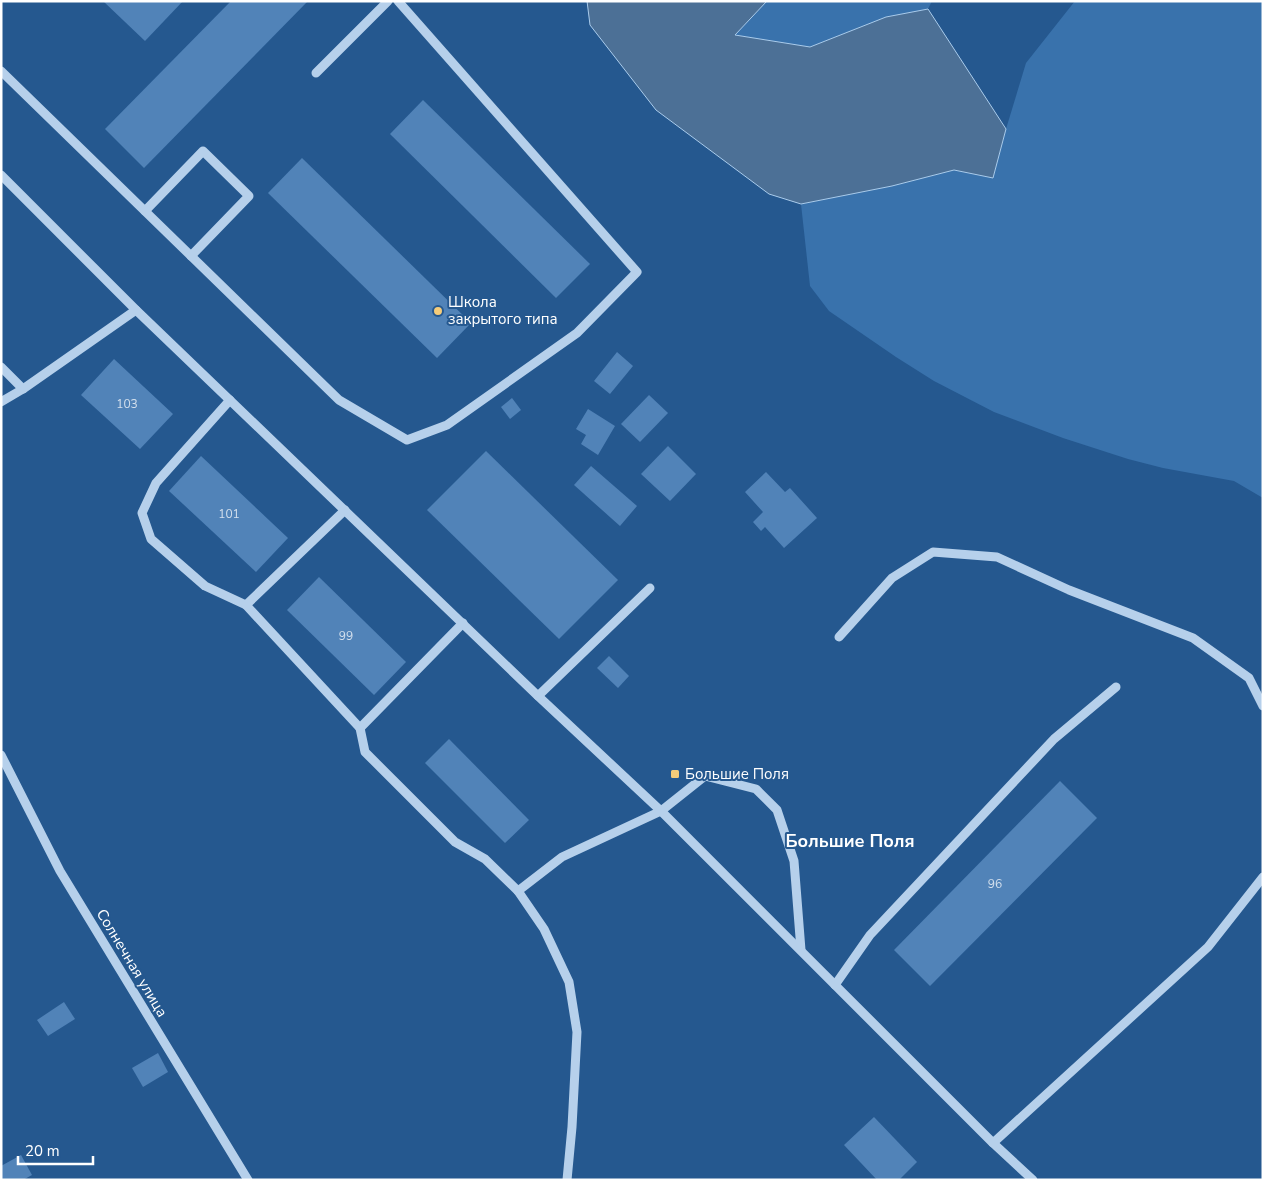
<svg xmlns="http://www.w3.org/2000/svg" width="1264" height="1181" font-family="'Nunito Sans',sans-serif">
	<style>
		.green { fill: #3972ac }
		.water { fill: #4c7096; stroke: #aaccec }
		.building { fill: #5183b8 }
		.lines { fill: none; stroke-linecap: round; stroke-linejoin: round }
		.minor { stroke: #b6d0eb; stroke-width: 9 }
		.poi-dot { fill: #f5cc7a; stroke: #25588f; stroke-width: 2 }
		.labels { text-anchor: middle; dominant-baseline: central; stroke-width: 4; stroke-linejoin: round; paint-order: stroke }
		.number-label { font-size: 12px; fill: #d4e0ed }
		.poi-label { font-size: 15px; fill: #fff; stroke: #25588f; text-anchor: start }
		.street-label { font-size: 15px; fill: #fff; stroke: #25588f }
		.quarter-label { font-size: 18px; font-weight: bold; fill: #fff; stroke: #25588f }
	</style>
	<rect width="100%" height="100%" fill="#25588f"/>
	<g class="green">
		<polygon points="767,1 932,1 928,9 886,17 810,47 735,35"/>
		<polygon points="1075,1 1263,2 1263,498 1234,481 1163,468 1128,459 1063,438 994,412 934,381 896,357 829,311 810,286 801,204 892,186 954,170 993,178 1006,129 1026,63"/>
	</g>
	<polygon class="water" points="587,1 767,1 735,35 810,47 886,17 928,9 1006,129 993,178 954,170 892,186 801,204 769,194 656,110 590,25"/>
	<g class="building">
		<polygon points="103,1 183,1 145,41"/>
		<polygon points="231,1 308,1 144,168 105,129"/>
		<polygon points="423,100 590,264 556,298 390,134"/>
		<polygon points="302,158 471,323 437,358 268,193"/>
		<polygon points="617,352 633,366 610,394 594,381"/>
		<polygon points="114,359 173,414 140,449 81,395"/>
		<polygon points="649,395 668,413 640,442 621,424"/>
		<polygon points="512,398 521,410 510,419 501,407"/>
		<polygon points="588,409 615,426 598,455 581,444 586,435 576,429"/>
		<polygon points="668,446 696,474 670,501 641,474"/>
		<polygon points="486,451 618,580 559,639 427,510"/>
		<polygon points="201,456 288,538 256,572 169,491"/>
		<polygon points="591,466 637,506 620,526 574,485"/>
		<polygon points="766,472 785,492 790,488 817,518 784,548 765,527 761,531 753,522 763,512 745,492"/>
		<polygon points="319,577 406,662 374,695 287,610"/>
		<polygon points="609,656 629,676 618,688 597,668"/>
		<polygon points="449,739 529,820 505,843 425,763"/>
		<polygon points="1060,781 1097,818 930,986 894,950"/>
		<polygon points="64,1002 75,1019 48,1036 37,1020"/>
		<polygon points="158,1053 168,1072 143,1087 132,1068"/>
		<polygon points="874,1117 917,1162 899,1180 877,1180 844,1145"/>
		<polygon points="21,1155 32,1175 23,1180 1,1180 1,1166"/>
	</g>
	<g class="lines">
		<g class="minor">
			<polyline points="1,71 339,400 407,440 447,425 577,333 637,272 398,1"/>
			<polyline points="316,73 388,1"/>
			<polyline points="1,175 136,310 538,696 661,811 993,1143 1033,1180"/>
			<polyline points="145,211 203,151 249,196 191,256"/>
			<polyline points="1,367 23,389"/>
			<polyline points="230,400 156,483 142,513 151,539 205,586 246,605"/>
			<polyline points="1,402 23,389 136,310"/>
			<polyline points="345,510 246,605 360,728 463,623"/>
			<polyline points="839,637 892,578 933,552 997,557 1069,590 1193,638 1249,678 1263,706"/>
			<polyline points="538,696 650,588"/>
			<polyline points="360,728 365,752 455,842 485,859 518,891"/>
			<polyline points="1,755 60,871 248,1180"/>
			<polyline points="835,985 870,935 1054,739 1116,687"/>
			<polyline points="993,1143 1208,947 1263,877"/>
			<polyline points="567,1180 572,1127 577,1032 569,982 544,929 518,891 562,857 661,811 705,776 756,789 777,810 794,861 801,950"/>
		</g>
	</g>
	<g class="poi-dot">
		<circle cx="438" cy="311" r="5"/>
		<rect x="670" y="769" width="10" height="10" rx="2.5"/>
	</g>
	<g class="labels">
		<g class="number-label">
			<text x="127" y="404">103</text>
			<text x="229" y="514">101</text>
			<text x="346" y="636">99</text>
			<text x="995" y="884">96</text>
		</g>
		<g class="poi-label">
			<text x="448" y="302">Школа<tspan x="448" dy="17">закрытого типа</tspan></text>
			<text x="685" y="774">Большие Поля</text>
		</g>
		<g class="street-label">
			<text transform="translate(132 963) rotate(59)">Солнечная улица</text>
		</g>
		<g class="quarter-label">
			<text x="850" y="841">Большие Поля</text>
		</g>
	</g>
	<rect width="1264" height="1181" fill="none" stroke="#ffffff" stroke-width="5"/>
	<path d="M18 1156v8h75v-8" fill="none" stroke="#ffffff" stroke-width="2.5"/>
	<text x="25" y="1156" font-size="15" fill="#ffffff" stroke="#25588f" stroke-width="4" paint-order="stroke">20 m</text>
</svg>
